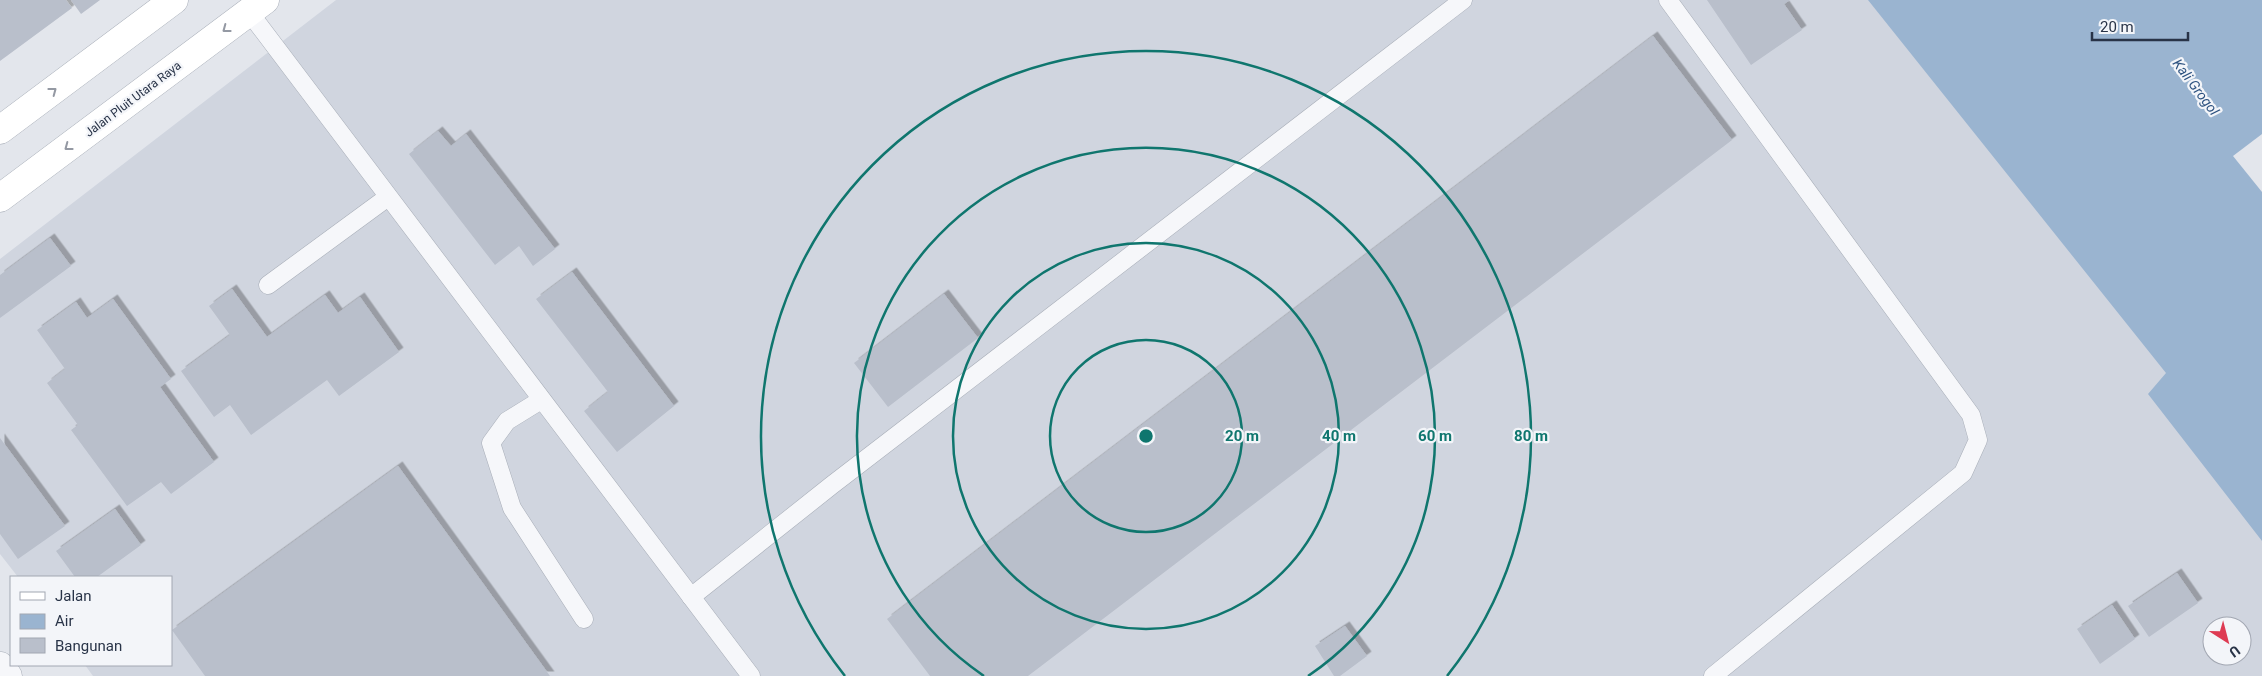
<svg xmlns="http://www.w3.org/2000/svg" width="2262" height="676" font-family="Roboto,sans-serif">
	<style>
		.built { fill: #d0d5df; fill-rule: evenodd }
		.water { fill: #9ab4d0 }
		.pier { fill: #e3e6ec }
		.building { fill: #b9bfcb; filter: url(#shadow) }
		.lines { fill: none; stroke-linecap: round; stroke-linejoin: round }
		.lane-casing { stroke: #a7adb7; stroke-width: 19 }
		.street-casing { stroke: #a7adb7; stroke-width: 29 }
		.secondary-casing { stroke: #a7adb7; stroke-width: 29 }
		.lane { stroke: #f6f7fa; stroke-width: 18 }
		.street { stroke: #f6f7fa; stroke-width: 28 }
		.secondary { stroke: #fff; stroke-width: 28 }
		.oneway { stroke: #9499a3 }
		.ring { fill: none; stroke: #0f766e; stroke-width: 2.5 }
		.labels { text-anchor: middle; dominant-baseline: central; stroke-width: 4.5; stroke-linejoin: round; paint-order: stroke }
		.street-label { font-size: 12px; fill: #283347; stroke: #f3f5f9 }
		.water-label { font-size: 14px; font-style: italic; fill: #2d5280; stroke: #f3f5f9 }
		.centre { fill: #0f766e; stroke: #f3f5f9; stroke-width: 2.5 }
		.ring-label { font-size: 15px; text-anchor: middle; font-weight: bold; fill: #0f766e; stroke: #f3f5f9; stroke-width: 4.5; stroke-linejoin: round; paint-order: stroke }
	</style>
	<defs>
		<filter id="shadow"><feDropShadow dx="4.5" dy="-4.5" stdDeviation="0" flood-color="#0004"/></filter>
	</defs>
	<rect width="100%" height="100%" fill="#e3e6ec"/>
	<path class="built" d="M336 0H2262V676H93L85 665H171V577H18L0 554V259ZM2212 626H2242V656H2212Z"/>
	<polygon class="water" points="1868,0 2262,0 2262,541 2148,394 2166,373"/>
	<polygon class="pier" points="2262,134 2262,192 2233,156"/>
	<g class="building">
		<polygon points="0,0 66,0 72,8 0,61"/>
		<polygon points="71,0 100,0 81,14"/>
		<polygon points="1707,0 1790,0 1784,4 1802,30 1751,65"/>
		<polygon points="1653,36 1732,140 1028,676 930,676 887,619"/>
		<polygon points="438,131 451,146 466,134 555,249 533,266 519,246 495,265 409,154"/>
		<polygon points="50,238 71,266 0,318 0,275"/>
		<polygon points="572,272 674,406 617,452 584,411 608,392 536,299"/>
		<polygon points="232,289 267,337 325,295 338,313 360,297 399,352 339,396 327,380 251,435 230,405 214,417 181,371 230,335 209,306"/>
		<polygon points="944,294 978,338 888,407 854,363"/>
		<polygon points="113,299 171,379 160,387 214,462 171,494 161,482 127,506 71,430 78,425 47,383 65,369 37,330 76,302 87,318"/>
		<polygon points="0,438 65,526 18,559 0,534"/>
		<polygon points="398,466 550,676 205,676 172,630"/>
		<polygon points="115,509 141,545 97,577 75,577 56,551"/>
		<polygon points="2177,573 2198,603 2149,637 2128,606"/>
		<polygon points="2112,605 2135,639 2100,664 2077,629"/>
		<polygon points="1345,626 1367,656 1340,676 1334,676 1315,646"/>
	</g>
	<g class="lines">
		<g class="lane-casing">
			<g id="lane">
				<polyline points="1668,0 1971,415 1978,440 1963,473 1713,676"/>
				<polyline points="249,12 751,676"/>
				<polyline points="268,285 388,197"/>
				<polyline points="541,400 507,421 491,443 512,508 584,619"/>
				<polyline points="691,597 832,485 1463,0"/>
			</g>
		</g>
		<g class="street-casing">
			<polyline id="street" points="0,666 8,676"/>
		</g>
		<g class="secondary-casing">
			<g id="secondary">
				<polyline points="0,130 174,0"/>
				<polyline points="0,198 265,0"/>
			</g>
		</g>
		<use href="#lane" class="lane"/>
		<use href="#street" class="street"/>
		<use href="#secondary" class="secondary"/>
	</g>
	<defs><path id="oneway-chevron" d="M-2-3.5L2.5 0L-2 3.5" fill="none" stroke-width="1.6" stroke-linecap="round" stroke-linejoin="round" transform="scale(1.25)"/></defs>
	<g class="oneway">
		<use href="#oneway-chevron" transform="translate(226 29) rotate(143)"/>
		<use href="#oneway-chevron" transform="translate(53 91) rotate(-37)"/>
		<use href="#oneway-chevron" transform="translate(68 147) rotate(143)"/>
	</g>
	<g class="ring">
		<circle cx="1146" cy="436" r="96"/>
		<circle cx="1146" cy="436" r="193"/>
		<path d="M984 676A289 289 0 1 1 1308 676"/>
		<path d="M845 676A385 385 0 1 1 1447 676"/>
	</g>
	<g class="labels">
		<g class="street-label">
			<text transform="translate(133 99) rotate(-37)">Jalan Pluit Utara Raya</text>
		</g>
		<g class="water-label">
			<text transform="translate(2196 87) rotate(53)">Kali Grogol</text>
		</g>
	</g>
	<circle cx="1146" cy="436" r="8" class="centre"/>
	<g class="ring-label">
		<text x="1242" y="441">20 m</text>
		<text x="1339" y="441">40 m</text>
		<text x="1435" y="441">60 m</text>
		<text x="1531" y="441">80 m</text>
	</g>
	<rect x="10" y="576" width="162" height="90" fill="#f3f5f9" stroke="#a2a7b2"/>
	<rect x="20" y="592" width="25" height="8" fill="#ffffff" stroke="#a2a7b2"/>
	<text x="55" y="601" font-size="15" fill="#283347">Jalan</text>
	<rect x="20" y="614" width="25" height="15" fill="#9ab4d0" stroke="#a2a7b2"/>
	<text x="55" y="626" font-size="15" fill="#283347">Air</text>
	<rect x="20" y="638" width="25" height="15" fill="#b9bfcb" stroke="#a2a7b2"/>
	<text x="55" y="651" font-size="15" fill="#283347">Bangunan</text>
	<g transform="translate(2227 641) rotate(144)"><circle r="24" fill="#f3f5f9" stroke="#a2a7b2"/>
	<path d="M0-4L9 19L0 12L-9 19Z" fill="#de3b53"/>
	<text y="-8" font-size="14" font-weight="bold" text-anchor="middle" fill="#283347">U</text>
	</g>
	<path d="M2092 32v8h96v-8" fill="none" stroke="#283347" stroke-width="2.5"/>
	<text x="2100" y="32" font-size="15" fill="#283347" stroke="#f3f5f9" stroke-width="4" paint-order="stroke">20 m</text>
</svg>
